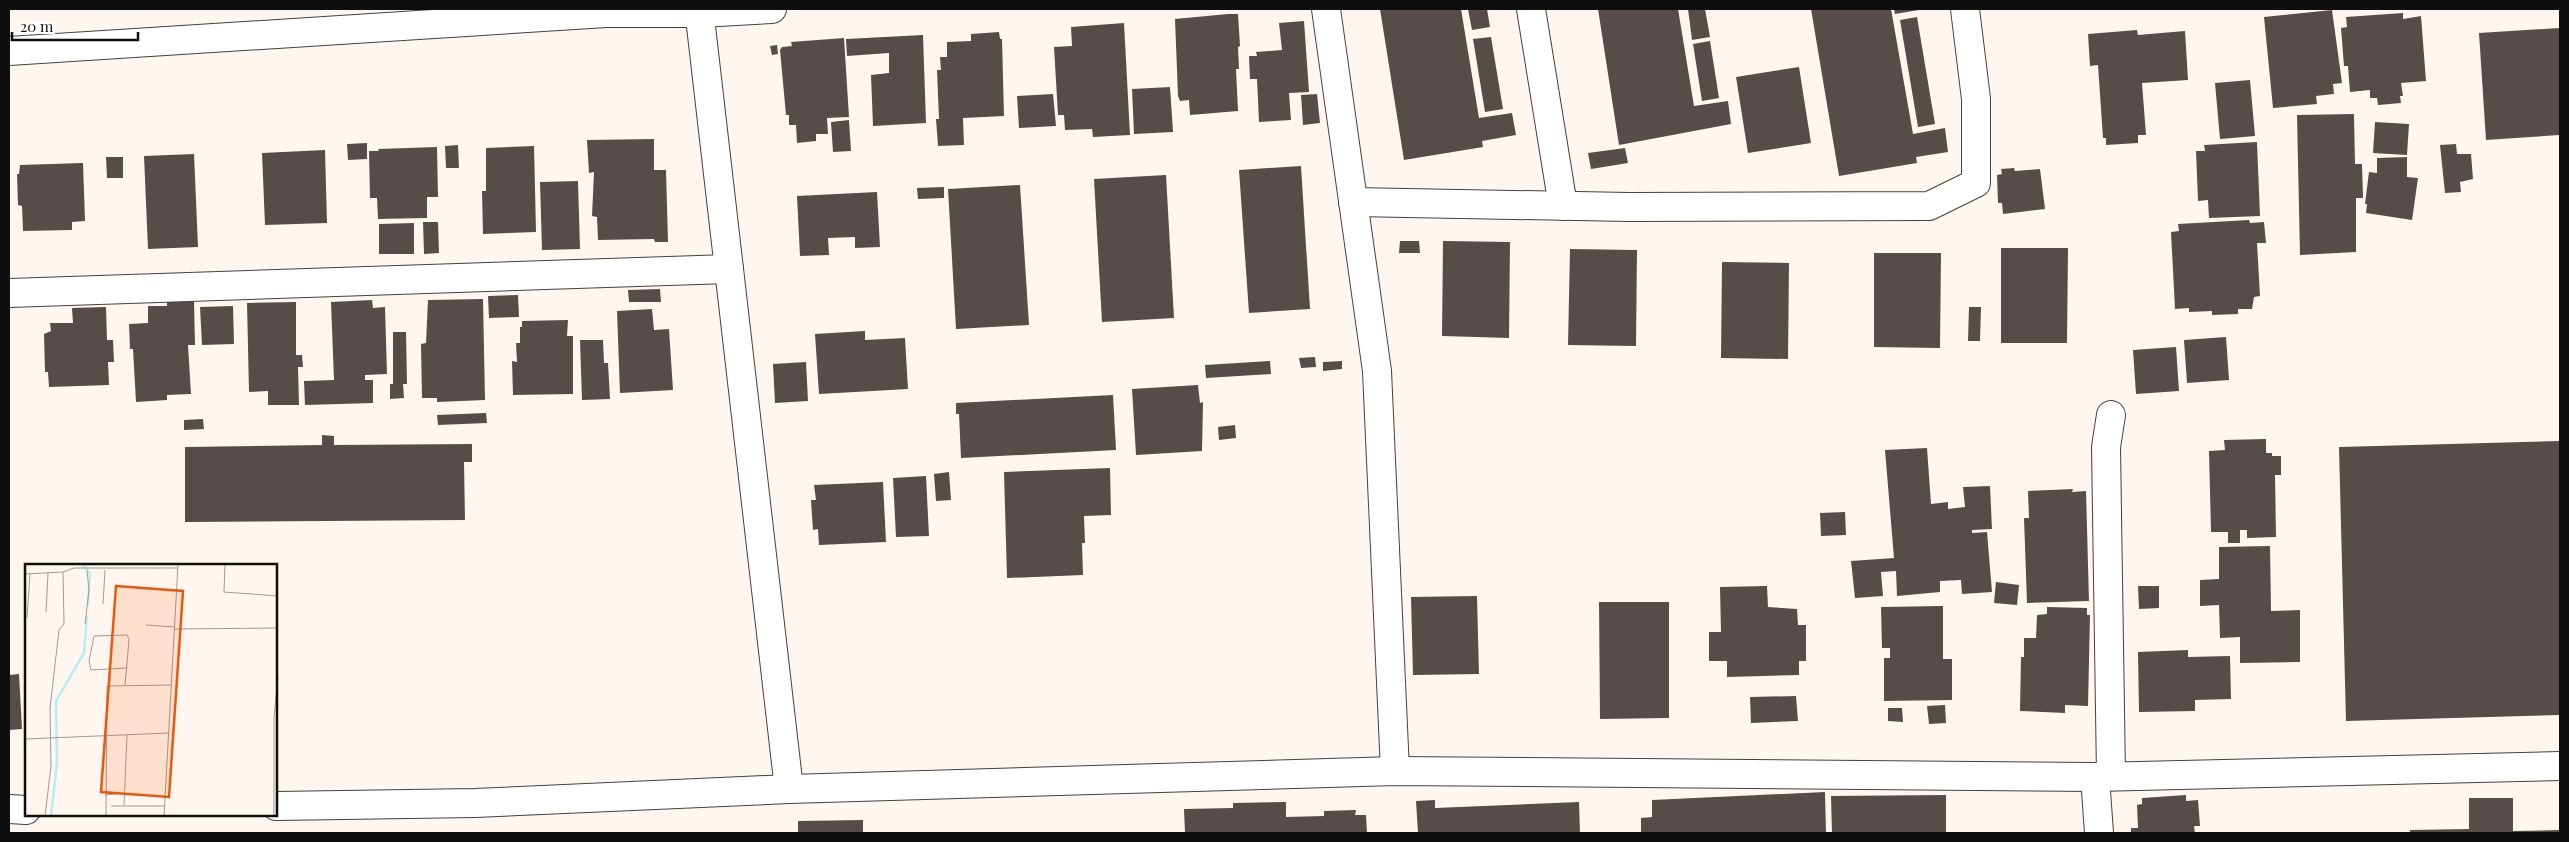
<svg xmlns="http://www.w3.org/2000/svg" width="2569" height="842" font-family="'Playfair Display',serif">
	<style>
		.building { fill: #564c4a }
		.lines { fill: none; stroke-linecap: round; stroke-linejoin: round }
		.minor-casing { stroke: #414141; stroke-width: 30 }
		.minor { stroke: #fff; stroke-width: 28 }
		.inset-river { fill: none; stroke: #b5edf4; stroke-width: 2.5 }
		.inset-road { fill: none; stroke: #9f9a95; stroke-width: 1 }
		.view { fill: #e8590c; fill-opacity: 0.15; stroke: #e8590c; stroke-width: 2.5 }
		.inset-edge { fill: none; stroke: #0e0e0e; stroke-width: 2.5 }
	</style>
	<rect width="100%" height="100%" fill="#fff7ef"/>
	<g class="building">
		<polygon points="1380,9 1461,9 1479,118 1512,113 1516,135 1482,141 1483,147 1404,160"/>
		<polygon points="1468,9 1487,9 1490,27 1472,30"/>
		<polygon points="1598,9 1678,9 1694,106 1728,101 1731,124 1619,145"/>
		<polygon points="1688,9 1705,9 1710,37 1692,40"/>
		<polygon points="1811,9 1891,9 1913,134 1945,128 1948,152 1916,157 1917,163 1839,176"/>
		<polygon points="1894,9 1919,9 1919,10 1895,14"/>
		<polygon points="2332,10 2342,83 2333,84 2334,94 2316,96 2317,104 2273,108 2264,17"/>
		<polygon points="2403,13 2403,19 2421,16 2426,81 2401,83 2403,96 2400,96 2401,103 2378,105 2377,98 2370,98 2370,90 2350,92 2348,66 2344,66 2341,28 2347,27 2346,17"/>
		<polygon points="1228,14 1238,14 1240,46 1238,47 1239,69 1236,69 1238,111 1190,115 1189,100 1180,101 1178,96 1175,19"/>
		<polygon points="1917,17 1935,124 1918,127 1900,20"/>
		<polygon points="1304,21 1309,92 1289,93 1291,120 1259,122 1257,79 1250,79 1249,56 1257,56 1256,52 1282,50 1279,23"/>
		<polygon points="1124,23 1130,135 1093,137 1092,129 1065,130 1064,115 1058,115 1054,47 1072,46 1071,27"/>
		<polygon points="2560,28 2560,135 2486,140 2479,33"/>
		<polygon points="2137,30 2138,35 2185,31 2188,80 2142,83 2146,135 2138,135 2138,143 2106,145 2106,138 2103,138 2098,65 2090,66 2088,34"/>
		<polygon points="999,32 1000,39 1002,39 1004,116 963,118 964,145 938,146 936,119 939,119 937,70 941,70 940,57 947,57 947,42 971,41 971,34"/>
		<polygon points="923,35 926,123 873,126 871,75 889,73 889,53 847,56 846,39"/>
		<polygon points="1491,37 1503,109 1485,112 1473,39"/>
		<polygon points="844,38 849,117 827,118 828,134 816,134 816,141 797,143 796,125 789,125 789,115 786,115 780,50 782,47 792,46 791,42"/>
		<polygon points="1710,41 1719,98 1702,101 1693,44"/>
		<polygon points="777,45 778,54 772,55 770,46"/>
		<polygon points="1799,67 1811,143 1748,153 1736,77"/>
		<polygon points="2250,80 2255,136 2220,139 2215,83"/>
		<polygon points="1170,87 1173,132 1134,134 1132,89"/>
		<polygon points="1053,94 1056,126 1019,128 1017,96"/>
		<polygon points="1317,94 1320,123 1303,125 1301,95"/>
		<polygon points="2354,114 2355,164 2362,164 2363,198 2356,198 2356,252 2300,255 2297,115"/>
		<polygon points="849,120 851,151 833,152 831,122"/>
		<polygon points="2375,122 2409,124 2407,155 2373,153"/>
		<polygon points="654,139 654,170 666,170 668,242 655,242 654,239 598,240 597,217 592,216 594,172 589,173 587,140"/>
		<polygon points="2257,142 2260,216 2209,218 2208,200 2198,201 2196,151 2205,151 2204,145"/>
		<polygon points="367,143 367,159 348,160 347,144"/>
		<polygon points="2456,144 2457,154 2471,154 2473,179 2460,182 2461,192 2445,193 2440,145"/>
		<polygon points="458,145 459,168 446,168 445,146"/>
		<polygon points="534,146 536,232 483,234 482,191 486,191 486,148"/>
		<polygon points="437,147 438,197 427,197 427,218 378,219 377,198 370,198 369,151 379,151 378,149"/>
		<polygon points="1625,148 1628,163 1591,169 1588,153"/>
		<polygon points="325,150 327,223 265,225 262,153"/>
		<polygon points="194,154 198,247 148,249 144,156"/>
		<polygon points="106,157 123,157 123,178 107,178"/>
		<polygon points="2407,157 2407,177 2418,178 2412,220 2366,213 2367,204 2365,204 2369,172 2377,173 2377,158"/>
		<polygon points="83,163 85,221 72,222 72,230 23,231 22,206 18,205 17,174 19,174 20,165"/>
		<polygon points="1301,166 1310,309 1249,313 1239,170"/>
		<polygon points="2014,168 2015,171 2040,169 2045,209 2003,214 2002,203 1998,203 1997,175 2002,174 2001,169"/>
		<polygon points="1166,175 1174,318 1102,322 1094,179"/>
		<polygon points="578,181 580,249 542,250 540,182"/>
		<polygon points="1020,185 1029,325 956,329 948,189"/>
		<polygon points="944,187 944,198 918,199 917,188"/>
		<polygon points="877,192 880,247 855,248 855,237 828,238 829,255 800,256 797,196"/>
		<polygon points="2249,220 2250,223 2264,222 2266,243 2257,243 2260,296 2254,297 2252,309 2238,309 2238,314 2212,315 2212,311 2189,312 2189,308 2175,309 2171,232 2179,231 2178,224"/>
		<polygon points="423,222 438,222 439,253 424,254"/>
		<polygon points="414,223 414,254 379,254 379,224"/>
		<polygon points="1400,241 1419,241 1420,253 1399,253"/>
		<polygon points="1443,241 1510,242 1509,338 1442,336"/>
		<polygon points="2001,248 2068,248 2067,343 2001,343"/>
		<polygon points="1570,249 1637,250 1636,346 1568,345"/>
		<polygon points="1874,253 1941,253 1940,348 1874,347"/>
		<polygon points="1722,262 1789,263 1788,359 1721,358"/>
		<polygon points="660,289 661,302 629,302 628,290"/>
		<polygon points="518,295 519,317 489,318 488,296"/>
		<polygon points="483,299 485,400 437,402 437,398 422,398 421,344 426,343 428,300"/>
		<polygon points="372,300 373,308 385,307 387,374 365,375 365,380 373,380 373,403 305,405 304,381 334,380 331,302"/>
		<polygon points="194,301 195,345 188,345 191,394 167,395 167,400 136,402 133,349 130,349 129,324 148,323 148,306 167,306 167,302"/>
		<polygon points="296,302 296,355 302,355 303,367 298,367 299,405 268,405 268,391 249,392 247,303"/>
		<polygon points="233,306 234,344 202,345 200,307"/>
		<polygon points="106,307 107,340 113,340 114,362 108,362 109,385 49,387 48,372 45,372 44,334 51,331 50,323 73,323 72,308"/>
		<polygon points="1969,307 1981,307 1980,341 1968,341"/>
		<polygon points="652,309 654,330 669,329 673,390 620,393 617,311"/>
		<polygon points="568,320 567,336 573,336 573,394 513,395 512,361 517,362 516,343 520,343 520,327 522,327 522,321"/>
		<polygon points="865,331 865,340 905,338 908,389 819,394 815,334"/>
		<polygon points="393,332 406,332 407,384 403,384 404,398 390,399 390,384 393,384"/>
		<polygon points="2226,337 2229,380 2187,383 2184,340"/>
		<polygon points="580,340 603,340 604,363 608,363 610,399 582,400"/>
		<polygon points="2176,347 2179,391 2136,394 2133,350"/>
		<polygon points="1315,357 1316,367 1301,368 1299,358"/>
		<polygon points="1270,361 1271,374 1206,378 1205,365"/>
		<polygon points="1342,361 1342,369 1323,371 1323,362"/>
		<polygon points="806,362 808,401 775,403 773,364"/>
		<polygon points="1198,385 1200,403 1203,402 1202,451 1136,455 1132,389"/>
		<polygon points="1113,395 1116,450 961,458 959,414 956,414 956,403"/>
		<polygon points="486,413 487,423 438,425 437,415"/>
		<polygon points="203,419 204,429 184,430 184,420"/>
		<polygon points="1235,425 1236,438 1219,440 1218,427"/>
		<polygon points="322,435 334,436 334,445 472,444 472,462 464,462 465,520 185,522 185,447 322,445"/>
		<polygon points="2266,439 2266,453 2272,453 2272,456 2281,456 2281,475 2275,475 2276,537 2247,538 2247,530 2240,530 2240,543 2228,543 2228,532 2211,532 2209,451 2225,450 2224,440"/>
		<polygon points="2560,441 2560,715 2346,721 2339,447"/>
		<polygon points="1927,448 1931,504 1948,502 1948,509 1965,507 1963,487 1990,486 1992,529 1972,530 1972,533 1987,532 1992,592 1962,594 1961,580 1940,581 1940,592 1897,596 1896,571 1881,572 1883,596 1855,598 1851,561 1894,558 1885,450"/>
		<polygon points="1110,468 1111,515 1084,516 1085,543 1082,543 1083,575 1007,578 1004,472"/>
		<polygon points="949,472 951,500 936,501 934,474"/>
		<polygon points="926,476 929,536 896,537 893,478"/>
		<polygon points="883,482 886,542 819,545 818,529 813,530 811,500 816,500 814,485"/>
		<polygon points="2073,489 2072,492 2086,491 2089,601 2027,603 2024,518 2029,518 2028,491"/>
		<polygon points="1845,512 1846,535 1821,536 1820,513"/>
		<polygon points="2270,546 2271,611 2300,610 2300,662 2240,663 2240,637 2220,638 2219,605 2200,606 2200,580 2219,579 2219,547"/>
		<polygon points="1996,582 2019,585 2017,605 1994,603"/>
		<polygon points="1767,586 1768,607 1797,609 1798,625 1806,625 1806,661 1799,661 1799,675 1727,677 1727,661 1709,661 1709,632 1721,632 1720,587"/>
		<polygon points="2138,586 2159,586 2159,608 2139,609"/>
		<polygon points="1477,596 1479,674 1413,675 1411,597"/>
		<polygon points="1599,602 1669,602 1669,718 1600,719"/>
		<polygon points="1943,606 1943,659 1952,659 1952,700 1884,701 1884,658 1890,658 1890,648 1882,648 1881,607"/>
		<polygon points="2047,607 2087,608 2087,615 2090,615 2088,706 2065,705 2065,713 2020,711 2021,657 2024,657 2024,638 2036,638 2037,615 2047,614"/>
		<polygon points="2188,650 2188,657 2230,656 2231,699 2195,700 2195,711 2139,712 2138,652"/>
		<polygon points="19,674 22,729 9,730 9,675"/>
		<polygon points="1796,696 1798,721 1751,723 1750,697"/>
		<polygon points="1945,705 1946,723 1929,724 1927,706"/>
		<polygon points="1888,708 1902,708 1903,722 1888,721"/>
		<polygon points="1825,792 1826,833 1641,832 1641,818 1652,817 1652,800"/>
		<polygon points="1946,795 1946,833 1832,833 1831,796"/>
		<polygon points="2186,795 2186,801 2198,800 2200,826 2194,826 2195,833 2131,833 2131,828 2138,828 2137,805 2142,804 2142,798"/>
		<polygon points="2469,798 2513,798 2513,831 2560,830 2560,833 2410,833 2410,830 2469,829"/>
		<polygon points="1435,800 1435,808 1579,802 1580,833 1418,833 1416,801"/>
		<polygon points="1286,802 1286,817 1324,816 1324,811 1356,810 1355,815 1366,815 1367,833 1185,833 1184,809 1233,808 1233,803"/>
		<polygon points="863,820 863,833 798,833 798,821"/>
	</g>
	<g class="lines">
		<g class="minor-casing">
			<g id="minor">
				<polyline points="699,9 789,789"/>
				<polyline points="1326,9 1377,371 1395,771"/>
				<polyline points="1531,9 1563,206"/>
				<polyline points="9,51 606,13 700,13 772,9"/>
				<polyline points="1353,202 1629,207 1929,206 1976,183 1976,99 1965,9"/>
				<polyline points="9,293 729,269"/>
				<polyline points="2111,415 2106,447 2111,776"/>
				<polyline points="2095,777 2099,833"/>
				<polyline points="276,806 475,803 789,789 1395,771 2095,777 2560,766"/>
				<polyline points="9,809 26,810"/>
			</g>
		</g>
		<use href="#minor" class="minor"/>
	</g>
	<g transform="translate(25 564)">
		<rect width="252" height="252" fill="#fff7ef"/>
		<path class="inset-river" d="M57 0 65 9 63 42M26 252 32 199 31 137 59 89 62 52"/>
		<path class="inset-road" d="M200 0 199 28 253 32M0 10 38 8 49 4H153M78 40 80 6M21 48 23 9M2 54 5 10M60 60 64 26 62 6M121 61 150 63M150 65 253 64M100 121 102 99 104 75 102 71 69 72 64 97 66 106 102 104M0 175 144 169M80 231 100 229M86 242H140M99 242 102 171M20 252 26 202 25 144 34 66 39 60 38 8M81 252 82 122 146 121M139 252 153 0M249 252V154L253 112"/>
		<path class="view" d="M91 22 158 27 144 233 76 228Z"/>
		<rect width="252" height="252" class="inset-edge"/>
	</g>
	<rect width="2569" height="842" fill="none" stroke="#0e0e0e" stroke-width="20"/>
	<path d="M12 32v8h126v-8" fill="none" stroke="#0e0e0e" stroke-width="2.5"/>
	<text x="20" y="32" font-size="15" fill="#0e0e0e" stroke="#ffffff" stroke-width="4" paint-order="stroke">20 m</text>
</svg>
